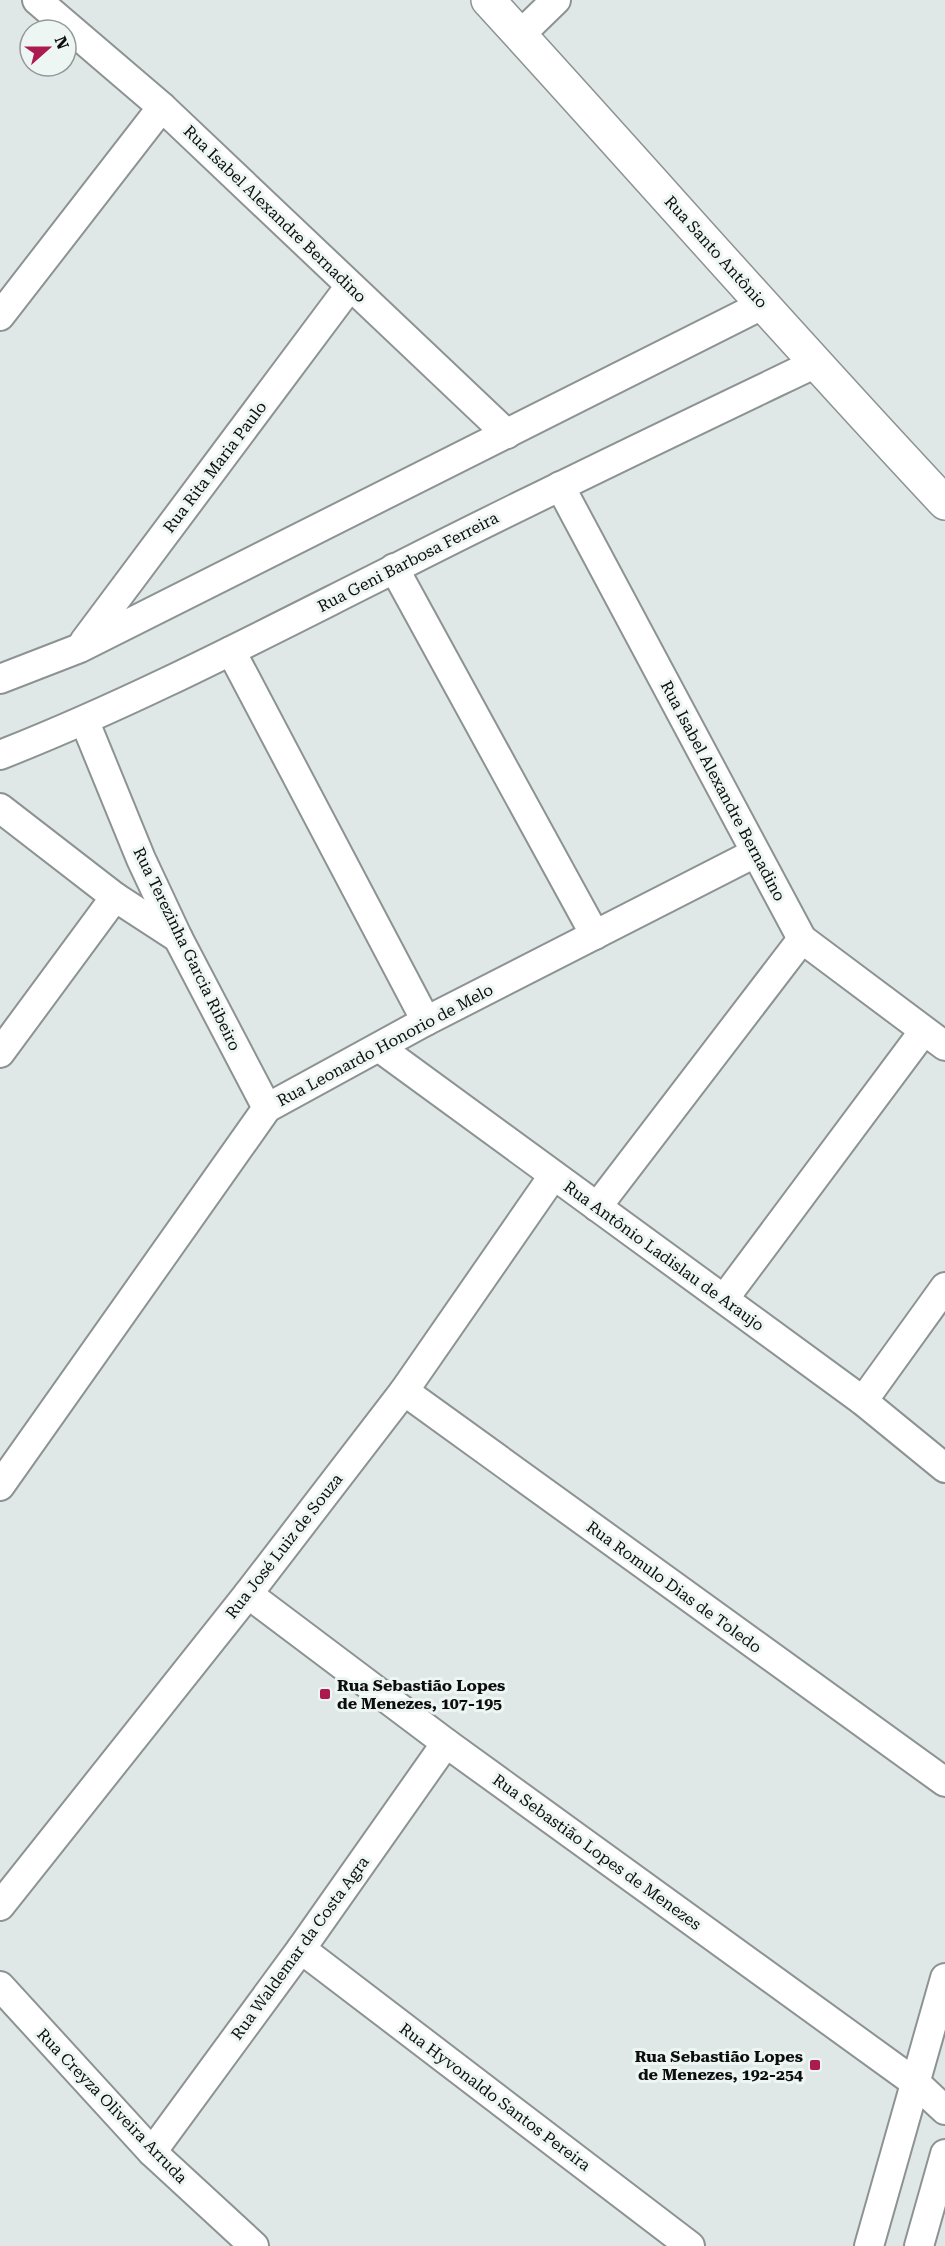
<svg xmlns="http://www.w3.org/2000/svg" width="945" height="2246" font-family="'Roboto Serif',serif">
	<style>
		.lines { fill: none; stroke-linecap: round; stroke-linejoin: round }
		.minor-casing { stroke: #8c9392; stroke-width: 32 }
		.secondary-casing { stroke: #8c9392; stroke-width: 36 }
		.minor { stroke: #fff; stroke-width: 28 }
		.secondary { stroke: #fff; stroke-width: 33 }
		.poi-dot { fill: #ac1b50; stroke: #eef6f4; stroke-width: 2 }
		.labels { text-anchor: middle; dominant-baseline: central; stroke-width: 6; stroke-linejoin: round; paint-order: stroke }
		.street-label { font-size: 16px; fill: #0c0e0e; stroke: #eef6f4 }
		.poi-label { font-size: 16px; font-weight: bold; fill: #0c0e0e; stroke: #eef6f4; text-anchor: start }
	</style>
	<rect width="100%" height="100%" fill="#e0e8e7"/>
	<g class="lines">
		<g class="minor-casing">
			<g id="minor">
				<polyline points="37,0 162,107 507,434"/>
				<polyline points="520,35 556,0"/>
				<polyline points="0,316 162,107"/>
				<polyline points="560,486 802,939 945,1046"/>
				<polyline points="394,568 595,935"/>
				<polyline points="84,642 350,286"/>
				<polyline points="231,651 426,1021"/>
				<polyline points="0,679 80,648 764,304"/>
				<polyline points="85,722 141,859 178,938 267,1108"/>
				<path d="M0 755C135 702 264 634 394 569 533 498 674 431 814 364"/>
				<polyline points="0,808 115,897 178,938"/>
				<polyline points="380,1048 863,1401 945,1468"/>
				<polyline points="0,1053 115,897"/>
				<polyline points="597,1207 802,939"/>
				<polyline points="724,1299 923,1032"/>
				<polyline points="404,1391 945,1782"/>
				<polyline points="863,1401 945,1287"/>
				<polyline points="0,1486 267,1108 426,1021 755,853"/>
				<polyline points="248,1594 446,1743 917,2084 945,2110"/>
				<polyline points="0,1906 248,1594 404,1391 553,1176"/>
				<polyline points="301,1949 690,2246"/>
				<polyline points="0,1986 152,2152 254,2246"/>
				<polyline points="152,2152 301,1949 446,1743"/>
				<polyline points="869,2246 945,1978"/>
				<polyline points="919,2246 945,2154"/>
			</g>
		</g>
		<g class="secondary-casing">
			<path id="secondary" d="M488 0C641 167 790 338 945 503"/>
		</g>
		<use href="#minor" class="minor"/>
		<use href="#secondary" class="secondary"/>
	</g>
	<g class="poi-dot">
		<rect x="319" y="1688" width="12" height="12" rx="3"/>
		<rect x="809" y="2059" width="12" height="12" rx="3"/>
	</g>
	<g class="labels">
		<g class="street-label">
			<text transform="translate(275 214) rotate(44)">Rua Isabel Alexandre Bernadino</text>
			<text transform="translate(716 252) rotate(48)">Rua Santo Antônio</text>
			<text transform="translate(215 467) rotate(-53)">Rua Rita Maria Paulo</text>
			<text transform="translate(408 562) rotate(-27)">Rua Geni Barbosa Ferreira</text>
			<text transform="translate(723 791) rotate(62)">Rua Isabel Alexandre Bernadino</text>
			<text transform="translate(187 949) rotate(64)">Rua Terezinha Garcia Ribeiro</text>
			<text transform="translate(385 1045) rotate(-28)">Rua Leonardo Honorio de Melo</text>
			<text transform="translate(664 1256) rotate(36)">Rua Antônio Ladislau de Araujo</text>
			<text transform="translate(284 1546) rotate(-52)">Rua José Luiz de Souza</text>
			<text transform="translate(674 1587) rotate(36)">Rua Romulo Dias de Toledo</text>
			<text transform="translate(597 1852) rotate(36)">Rua Sebastião Lopes de Menezes</text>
			<text transform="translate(300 1948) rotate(-54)">Rua Waldemar da Costa Agra</text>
			<text transform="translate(495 2097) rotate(37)">Rua Hyvonaldo Santos Pereira</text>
			<text transform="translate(112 2106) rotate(46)">Rua Creyza Oliveira Arruda</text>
		</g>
		<g class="poi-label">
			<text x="337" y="1685">Rua Sebastião Lopes<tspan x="337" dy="18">de Menezes, 107-195</tspan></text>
			<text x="803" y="2056" text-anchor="end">Rua Sebastião Lopes<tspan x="803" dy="18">de Menezes, 192-254</tspan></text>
		</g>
	</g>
	<g transform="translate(48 48) rotate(69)"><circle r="28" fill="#eef6f4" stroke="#949998" stroke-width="1.5"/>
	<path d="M0-4.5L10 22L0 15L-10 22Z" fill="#ac1b50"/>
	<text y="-9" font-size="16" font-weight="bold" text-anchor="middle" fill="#0c0e0e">N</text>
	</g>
</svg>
